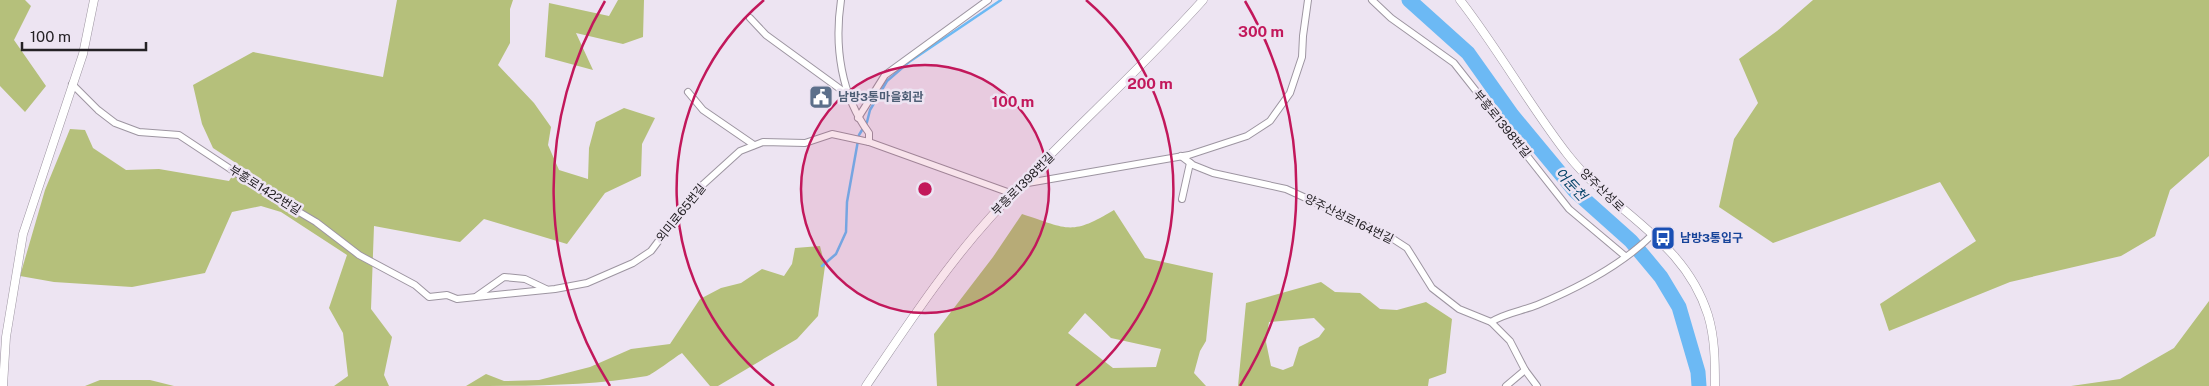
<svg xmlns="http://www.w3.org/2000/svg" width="2209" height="386" font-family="'Public Sans','Noto Sans KR',sans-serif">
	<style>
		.green { fill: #b5c07b; fill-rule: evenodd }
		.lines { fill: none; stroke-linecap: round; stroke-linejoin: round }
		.stream { stroke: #6cb9f4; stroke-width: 2.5 }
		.river { stroke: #6cb9f4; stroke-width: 15 }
		.minor-casing { stroke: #9d95a1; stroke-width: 8 }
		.tertiary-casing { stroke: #9d95a1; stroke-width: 9 }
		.minor { stroke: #fff; stroke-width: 6 }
		.tertiary { stroke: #fff; stroke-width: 8 }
		.ring { fill: none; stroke: #c2185b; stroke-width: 2.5 }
		.labels { text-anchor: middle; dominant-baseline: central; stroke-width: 5; stroke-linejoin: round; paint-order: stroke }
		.service-label { font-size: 12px; font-weight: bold; fill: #4e5e75; stroke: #ede4f2; text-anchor: start }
		.street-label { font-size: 12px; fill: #242125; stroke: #ede4f2 }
		.transit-label { font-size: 12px; font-weight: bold; fill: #164399; stroke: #ede4f2; text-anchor: start }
		.water-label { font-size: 14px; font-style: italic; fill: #044369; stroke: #ede4f2 }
		.centre { fill: #c2185b; stroke: #ede4f2; stroke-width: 2.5 }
		.ring-label { font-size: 15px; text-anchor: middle; font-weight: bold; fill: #c2185b; stroke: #ede4f2; stroke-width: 5; stroke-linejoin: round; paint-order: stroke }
	</style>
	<rect width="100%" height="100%" fill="#ede4f2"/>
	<g class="green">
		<polygon points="0,0 25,0 31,6 14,40 46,86 25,112 0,86"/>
		<polygon points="397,0 513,0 510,9 510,43 498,65 534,103 551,127 548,145 559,170 588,179 589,148 596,122 624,108 655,118 642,144 641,176 605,193 567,244 484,219 460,242 374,226 371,309 392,337 384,375 389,386 334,386 348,376 343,333 329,308 347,255 281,212 261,206 232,212 205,273 132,287 54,282 20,276 45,190 70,129 85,130 93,148 126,170 159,169 229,181 239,165 213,148 202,124 193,85 253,52 383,77"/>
		<polygon points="618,0 644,0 643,37 623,44 576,33 593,70 545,57 549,3 609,16"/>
		<polygon points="1813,0 2209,0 2209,156 2170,190 2155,236 2121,256 2010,282 1889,331 1880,304 1976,241 1940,182 1773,243 1719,207 1734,139 1758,103 1739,59 1777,31"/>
		<path d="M1114 210 1145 258 1213 273 1206 341 1200 351 1194 373 1206 386H937L934 334 993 257 1022 214C1068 229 1071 236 1114 210ZM1085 313 1111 338 1161 349 1156 367 1113 368 1068 333Z"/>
		<path d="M820 246 825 266 818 316 797 339 718 386H710L682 353C675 357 652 375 647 376 590 386 525 386 466 386L486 374 504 381 539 380 590 367 631 349 670 344 700 299 721 288 741 283 762 269 784 276 792 264 795 248Z"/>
		<path d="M1321 282 1335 292 1360 293 1380 309 1397 310 1426 302 1452 319 1446 373 1429 379 1428 386H1238L1246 303ZM1314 318 1325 329 1319 337 1299 347 1293 366 1283 370 1271 366 1266 342 1269 322Z"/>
		<polygon points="2209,301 2209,386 2071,386 2120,379 2174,348"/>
		<polygon points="100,380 150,380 174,386 85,386"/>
	</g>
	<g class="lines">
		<polyline class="stream" points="822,266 836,254 846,232 847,202 859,135 867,122 870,110 887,81 909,62 1001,0"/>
		<polyline class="river" points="1409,0 1468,53 1512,115 1575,191 1631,241 1661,277 1679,307 1698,372 1699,386"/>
		<g class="minor-casing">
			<g id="minor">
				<path d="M841 0C834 47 841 95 869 133V142"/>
				<polyline points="1372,0 1391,18 1454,63 1569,209 1625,256"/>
				<polyline points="750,18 766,35 847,94"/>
				<polyline points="72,84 98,110 115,123 139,132 179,135 262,190 316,222 359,255 415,285 429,297 447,295 457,299 555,289 587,283 633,263 651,251 697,190 740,151 763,142 805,143 832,134 869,142 1013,194"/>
				<polyline points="688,92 703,110 754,145"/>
				<polyline points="858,118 885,75 988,0"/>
				<path d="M1181 156 1193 165 1213 173 1286 189 1387 235 1407 248 1432 288 1459 309 1491 322C1505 313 1522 311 1537 305 1578 288 1622 265 1653 234"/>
				<polyline points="1022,184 1189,155 1247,136 1270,121 1290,93 1302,57 1303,36 1308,0"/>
				<polyline points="1182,199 1190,163"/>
				<polyline points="477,296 504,277 525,279 546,289"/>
				<polyline points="1491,322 1510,341 1525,370 1537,386"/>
				<polyline points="1506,386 1525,370"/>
			</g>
		</g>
		<g class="tertiary-casing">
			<g id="tertiary">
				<path d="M1460 0C1499 50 1529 105 1568 155 1614 214 1684 239 1708 315 1715 338 1715 362 1715 386"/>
				<polyline points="3,386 6,337 23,234 83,54 94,0"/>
				<path d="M866 386C905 329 943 270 989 219 1057 143 1135 76 1203 0"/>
			</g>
		</g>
		<use href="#minor" class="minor"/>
		<use href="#tertiary" class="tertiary"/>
	</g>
	<circle cx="925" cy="189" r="124" fill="#c2185b" fill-opacity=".12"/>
	<g class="ring">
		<circle cx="925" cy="189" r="124"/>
		<path d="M774 386A248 248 0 0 1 764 0M1086 0A248 248 0 0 1 1076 386"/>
		<path d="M610 386A371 371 0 0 1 605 1M1245 1A371 371 0 0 1 1240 386"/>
	</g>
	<defs>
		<g id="civic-square" transform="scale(1.25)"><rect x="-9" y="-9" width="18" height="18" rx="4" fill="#5c6f8a" stroke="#ede4f2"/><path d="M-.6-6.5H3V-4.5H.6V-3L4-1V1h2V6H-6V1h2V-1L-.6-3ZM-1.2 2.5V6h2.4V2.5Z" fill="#fff"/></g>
		<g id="bus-square" transform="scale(1.25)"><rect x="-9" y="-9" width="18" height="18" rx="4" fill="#1a4fb4" stroke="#ede4f2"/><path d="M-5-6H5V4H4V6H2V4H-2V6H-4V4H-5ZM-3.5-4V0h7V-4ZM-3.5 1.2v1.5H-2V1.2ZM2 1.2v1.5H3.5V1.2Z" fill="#fff"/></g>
	</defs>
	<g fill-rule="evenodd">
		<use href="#civic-square" x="821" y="97"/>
		<use href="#bus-square" x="1663" y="238"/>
	</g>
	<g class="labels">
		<g class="service-label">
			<text x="838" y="97">남방3통마을회관</text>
		</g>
		<g class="street-label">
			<text transform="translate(1502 124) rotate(51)">부흥로1398번길</text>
			<text transform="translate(1023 184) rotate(-45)">부흥로1398번길</text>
			<text transform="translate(265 190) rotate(32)">부흥로1422번길</text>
			<text transform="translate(1602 190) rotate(44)">양주산성로</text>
			<text transform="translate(681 213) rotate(-51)">외미로65번길</text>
			<text transform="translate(1349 219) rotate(26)">양주산성로164번길</text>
		</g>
		<g class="transit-label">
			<text x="1680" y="238">남방3통입구</text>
		</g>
		<g class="water-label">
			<text transform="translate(1571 184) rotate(47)">어둔천</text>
		</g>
	</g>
	<circle cx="925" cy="189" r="8" class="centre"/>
	<g class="ring-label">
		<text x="1261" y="37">300 m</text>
		<text x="1150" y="89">200 m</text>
		<text x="1013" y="107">100 m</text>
	</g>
	<path d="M22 42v8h124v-8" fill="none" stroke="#242125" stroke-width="2.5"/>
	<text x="30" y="42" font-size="15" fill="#242125" stroke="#ede4f2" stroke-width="4" paint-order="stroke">100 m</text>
</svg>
